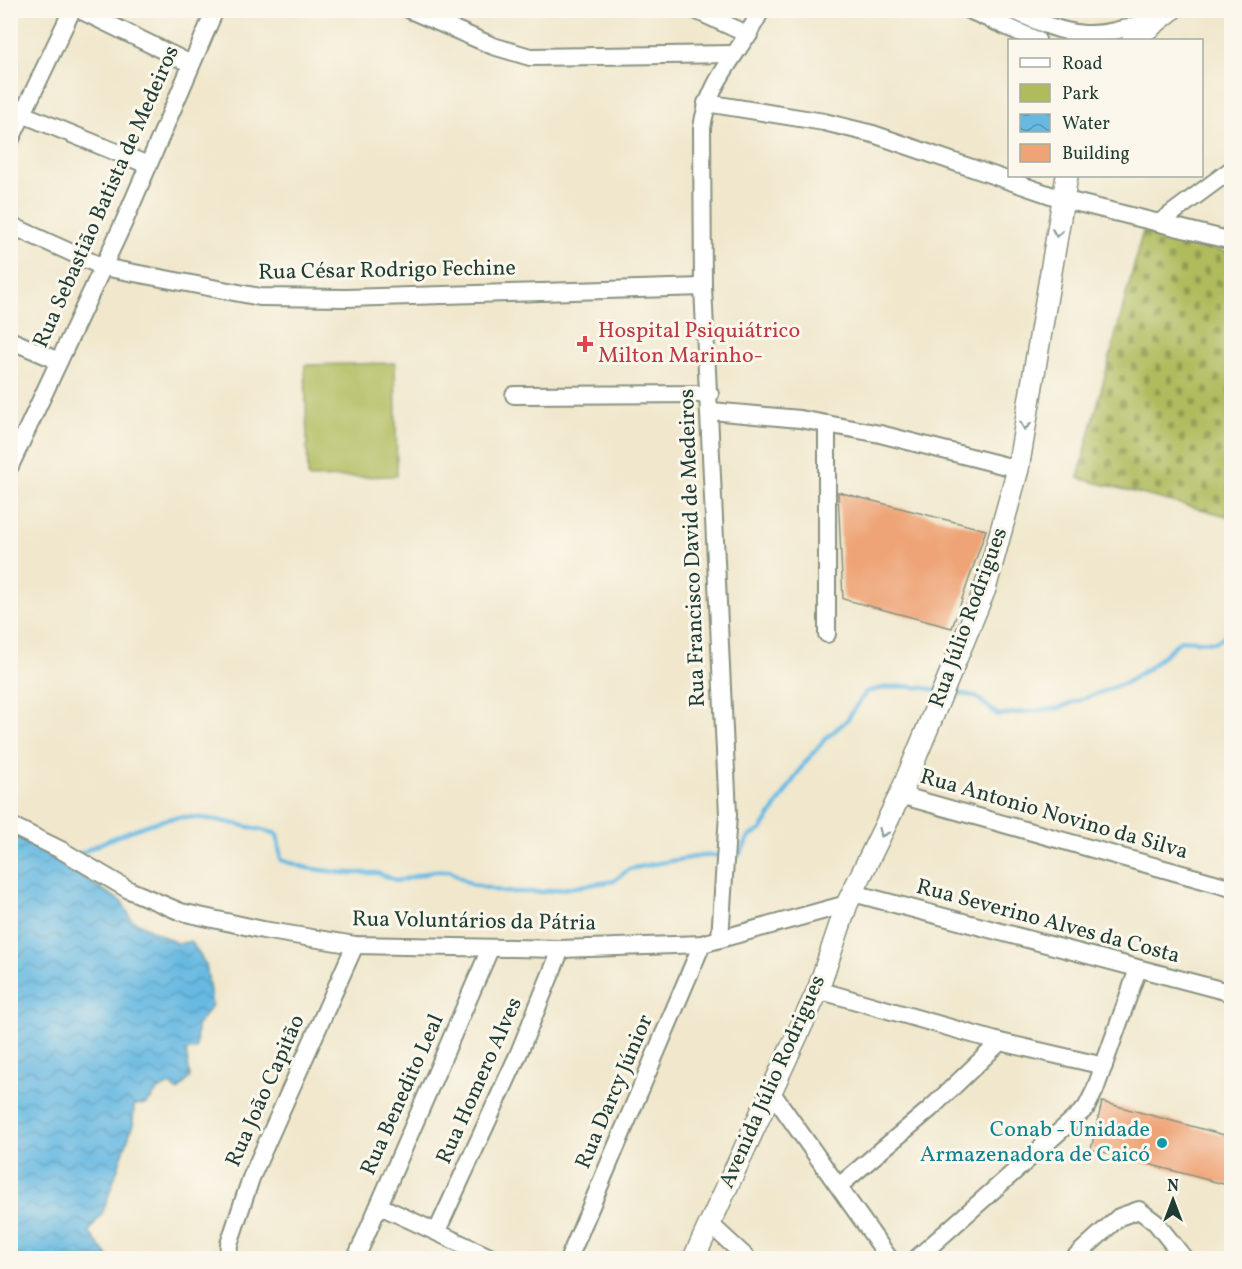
<svg xmlns="http://www.w3.org/2000/svg" width="1242" height="1269" font-family="Vollkorn,serif">
	<style>
		.green { fill: #afbb5d; stroke: #677c48; stroke-width: 1.5 }
		.cemetery { fill: url(#cemetery-stones); stroke: #677c48; stroke-width: 1.5 }
		.water { fill: url(#water-waves); stroke: #437b8b; stroke-width: 1.5 }
		.lines { fill: none; stroke-linecap: round; stroke-linejoin: round }
		.stream { stroke: #67b9e2; stroke-width: 4.5 }
		.building { fill: #eea477 }
		.minor-casing { stroke: #889280; stroke-width: 20 }
		.major-casing { stroke: #889280; stroke-width: 24 }
		.minor { stroke: #fff; stroke-width: 16 }
		.major { stroke: #fff; stroke-width: 21 }
		.oneway { stroke: #8f9e9a }
		.health-dot { fill: #e0444e; stroke: #fbf7ec; stroke-width: 2 }
		.culture-dot { fill: #0f9aa8; stroke: #fbf7ec; stroke-width: 2 }
		.labels { text-anchor: middle; dominant-baseline: central; stroke-width: 6; stroke-linejoin: round; paint-order: stroke }
		.street-label { font-size: 22px; fill: #1f3d34; stroke: #fbf7ec }
		.health-label { font-size: 22px; fill: #be3a42; stroke: #fbf7ec; text-anchor: start }
		.culture-label { font-size: 22px; fill: #0d838f; stroke: #fbf7ec; text-anchor: end }
	</style>
	<defs>
		<pattern id="cemetery-stones" width="16" height="16" patternUnits="userSpaceOnUse" patternTransform="scale(1.5)"><rect width="16" height="16" fill="#afbb5d"/><path d="M2 7V4a2 2 0 0 1 4 0v3zM10 15v-3a2 2 0 0 1 4 0v3z" fill="#8e994e"/></pattern>
		<pattern id="water-waves" width="16" height="10" patternUnits="userSpaceOnUse" patternTransform="scale(1.5)"><rect width="16" height="10" fill="#67b9e2"/><path d="M0 5q4-4 8 0t8 0" fill="none" stroke="#5498b8"/></pattern>
	</defs>
	<rect width="100%" height="100%" fill="#fbf7ec"/>
	<filter id="ink" filterUnits="userSpaceOnUse"><feTurbulence type="fractalNoise" baseFrequency=".0167" numOctaves="2"/><feDisplacementMap in="SourceGraphic" scale="12" xChannelSelector="R" yChannelSelector="G"/><feConvolveMatrix kernelMatrix="1 2 1 2 8 2 1 2 1" color-interpolation-filters="sRGB"/></filter>
	<filter id="wash" filterUnits="userSpaceOnUse"><feTurbulence type="fractalNoise" baseFrequency=".008" numOctaves="4" result="noise"/><feDisplacementMap in="SourceGraphic" scale="24" xChannelSelector="R" yChannelSelector="G"/><feGaussianBlur stdDeviation="1.35" result="paint"/><feColorMatrix in="noise" values="0 0 0 0 0 0 0 0 0 0 0 0 0 0 0 0 0 1.4 0 .05"/><feComposite in="paint" operator="in"/></filter>
	<g filter="url(#wash)">
		<rect width="100%" height="100%" fill="#f0e7cc"/>
		<polygon class="green" points="395,363 397,476 308,478 305,365"/>
		<polygon class="cemetery" points="1143,231 1231,253 1231,517 1078,478"/>
		<polygon class="water" points="10,831 122,902 132,920 178,944 191,941 206,965 212,1005 197,1026 196,1049 186,1051 190,1077 178,1091 170,1085 158,1090 147,1104 134,1105 133,1124 103,1212 89,1232 109,1258 11,1258"/>
		<g class="lines">
			<g class="stream">
				<polyline points="948,692 975,696 998,715 1059,708 1125,683 1149,668 1181,640 1216,642 1232,630"/>
				<path d="M78 855C101 842 156 818 182 817 208 816 251 827 277 834L281 860 307 868 343 873H377L398 881 434 871H449L471 884 504 892H542L614 881 629 869 654 864 701 856 739 855 750 836 761 830 803 765 825 739 847 720 866 692C891 685 911 685 937 690"/>
			</g>
		</g>
		<g id="blocks">
			<g class="building">
				<polygon points="838,492 986,530 952,628 843,599"/>
				<polygon points="1102,1102 1232,1137 1231,1186 1091,1149"/>
			</g>
		</g>
	</g>
	<g filter="url(#ink)">
		<use href="#blocks" fill-opacity="0" stroke="#889280" stroke-width="1.5"/>
		<g class="lines">
			<g class="minor-casing">
				<g id="minor">
					<polyline points="80,10 191,64"/>
					<polyline points="410,10 493,46 530,57 734,54"/>
					<polyline points="695,10 749,35"/>
					<polyline points="969,10 1037,40"/>
					<path d="M1012 10C1073 38 1090 42 1154 19"/>
					<polyline points="706,103 824,122 873,134 1062,199 1232,241"/>
					<polyline points="10,109 148,165"/>
					<polyline points="10,141 72,10"/>
					<polyline points="1159,223 1232,169"/>
					<polyline points="10,225 103,267 260,297 346,298 703,287"/>
					<polyline points="10,340 59,361"/>
					<polyline points="514,395 710,394"/>
					<polyline points="711,411 800,419 880,434 1018,469"/>
					<polyline points="827,424 827,634"/>
					<polyline points="10,466 124,222 215,10"/>
					<polyline points="900,795 1232,888"/>
					<polyline points="10,825 61,850 129,890 181,912 263,930 355,945 561,949 702,944 847,904"/>
					<polyline points="853,893 1232,993"/>
					<path d="M720 939 728 814 703 287 702 128C709 77 740 55 761 10"/>
					<polyline points="818,990 1000,1042 1104,1066"/>
					<polyline points="770,1090 889,1258"/>
					<polyline points="839,1186 930,1109 1000,1042"/>
					<polyline points="380,1206 492,1258"/>
					<polyline points="710,1224 747,1258"/>
					<polyline points="437,1231 518,1055 561,949"/>
					<polyline points="228,1258 229,1244 251,1178 355,945"/>
					<polyline points="356,1258 490,949"/>
					<polyline points="569,1258 702,944"/>
					<polyline points="917,1258 1086,1108 1095,1090 1138,969"/>
					<polyline points="1074,1258 1119,1217 1139,1210 1156,1223 1184,1258"/>
				</g>
			</g>
			<g class="major-casing">
				<g id="major">
					<polyline points="1133,40 1171,10"/>
					<polyline points="694,1258 818,990 847,904 900,795 985,589 1018,469 1067,176"/>
				</g>
			</g>
			<use href="#minor" class="minor"/>
			<use href="#major" class="major"/>
		</g>
		<defs><path id="oneway-chevron" d="M-2-3.5L2.5 0L-2 3.5" fill="none" stroke-width="1.6" stroke-linecap="round" stroke-linejoin="round" transform="scale(1.5)"/></defs>
		<g class="oneway">
			<use href="#oneway-chevron" transform="translate(1057 233) rotate(99)"/>
			<use href="#oneway-chevron" transform="translate(1025 426) rotate(99)"/>
			<use href="#oneway-chevron" transform="translate(883 833) rotate(115)"/>
		</g>
	</g>
	<path class="health-dot" d="M582 335h6v6h6v6h-6v6h-6v-6h-6v-6h6z"/>
	<circle class="culture-dot" cx="1162" cy="1143" r="6"/>
	<g class="labels">
		<g class="street-label">
			<text transform="translate(107 197) rotate(-66)">Rua Sebastião Batista de Medeiros</text>
			<text transform="translate(387 271) rotate(-1)">Rua César Rodrigo Fechine</text>
			<text transform="translate(693 548) rotate(-92)">Rua Francisco David de Medeiros</text>
			<text transform="translate(969 618) rotate(-70)">Rua Júlio Rodrigues</text>
			<text transform="translate(1054 815) rotate(16)">Rua Antonio Novino da Silva</text>
			<text transform="translate(474 922) rotate(1)">Rua Voluntários da Pátria</text>
			<text transform="translate(1048 922) rotate(15)">Rua Severino Alves da Costa</text>
			<text transform="translate(480 1081) rotate(-66)">Rua Homero Alves</text>
			<text transform="translate(773 1082) rotate(-66)">Avenida Júlio Rodrigues</text>
			<text transform="translate(266 1091) rotate(-66)">Rua João Capitão</text>
			<text transform="translate(615 1092) rotate(-67)">Rua Darcy Júnior</text>
			<text transform="translate(403 1095) rotate(-66)">Rua Benedito Leal</text>
		</g>
		<g class="health-label">
			<text x="598" y="331">Hospital Psiquiátrico<tspan x="598" dy="25">Milton Marinho-</tspan></text>
		</g>
		<g class="culture-label">
			<text x="1150" y="1130">Conab - Unidade<tspan x="1150" dy="25">Armazenadora de Caicó</tspan></text>
		</g>
	</g>
	<rect width="1242" height="1269" fill="none" stroke="#fbf7ec" stroke-width="36"/>
	<rect x="1008" y="39" width="195" height="138" fill="#fbf7ec" stroke="#a3ada2" stroke-width="1.5"/>
	<rect x="1020" y="58" width="30" height="9" fill="#ffffff" stroke="#a3ada2" stroke-width="1.5"/>
	<text x="1062" y="69" font-size="18" fill="#1f3d34">Road</text>
	<rect x="1020" y="84" width="30" height="18" fill="#afbb5d" stroke="#a3ada2" stroke-width="1.5"/>
	<text x="1062" y="99" font-size="18" fill="#1f3d34">Park</text>
	<rect x="1020" y="114" width="30" height="18" fill="url(#water-waves)" stroke="#a3ada2" stroke-width="1.5"/>
	<text x="1062" y="129" font-size="18" fill="#1f3d34">Water</text>
	<rect x="1020" y="144" width="30" height="18" fill="#eea477" stroke="#a3ada2" stroke-width="1.5"/>
	<text x="1062" y="159" font-size="18" fill="#1f3d34">Building</text>
	<g transform="translate(1173 1200)" stroke="#fbf7ec" stroke-width="4.5" paint-order="stroke">
	<path d="M0-4.5L10 22L0 15L-10 22Z" fill="#1f3d34"/>
	<text y="-9" font-size="16" font-weight="bold" text-anchor="middle" fill="#1f3d34">N</text>
	</g>
</svg>
